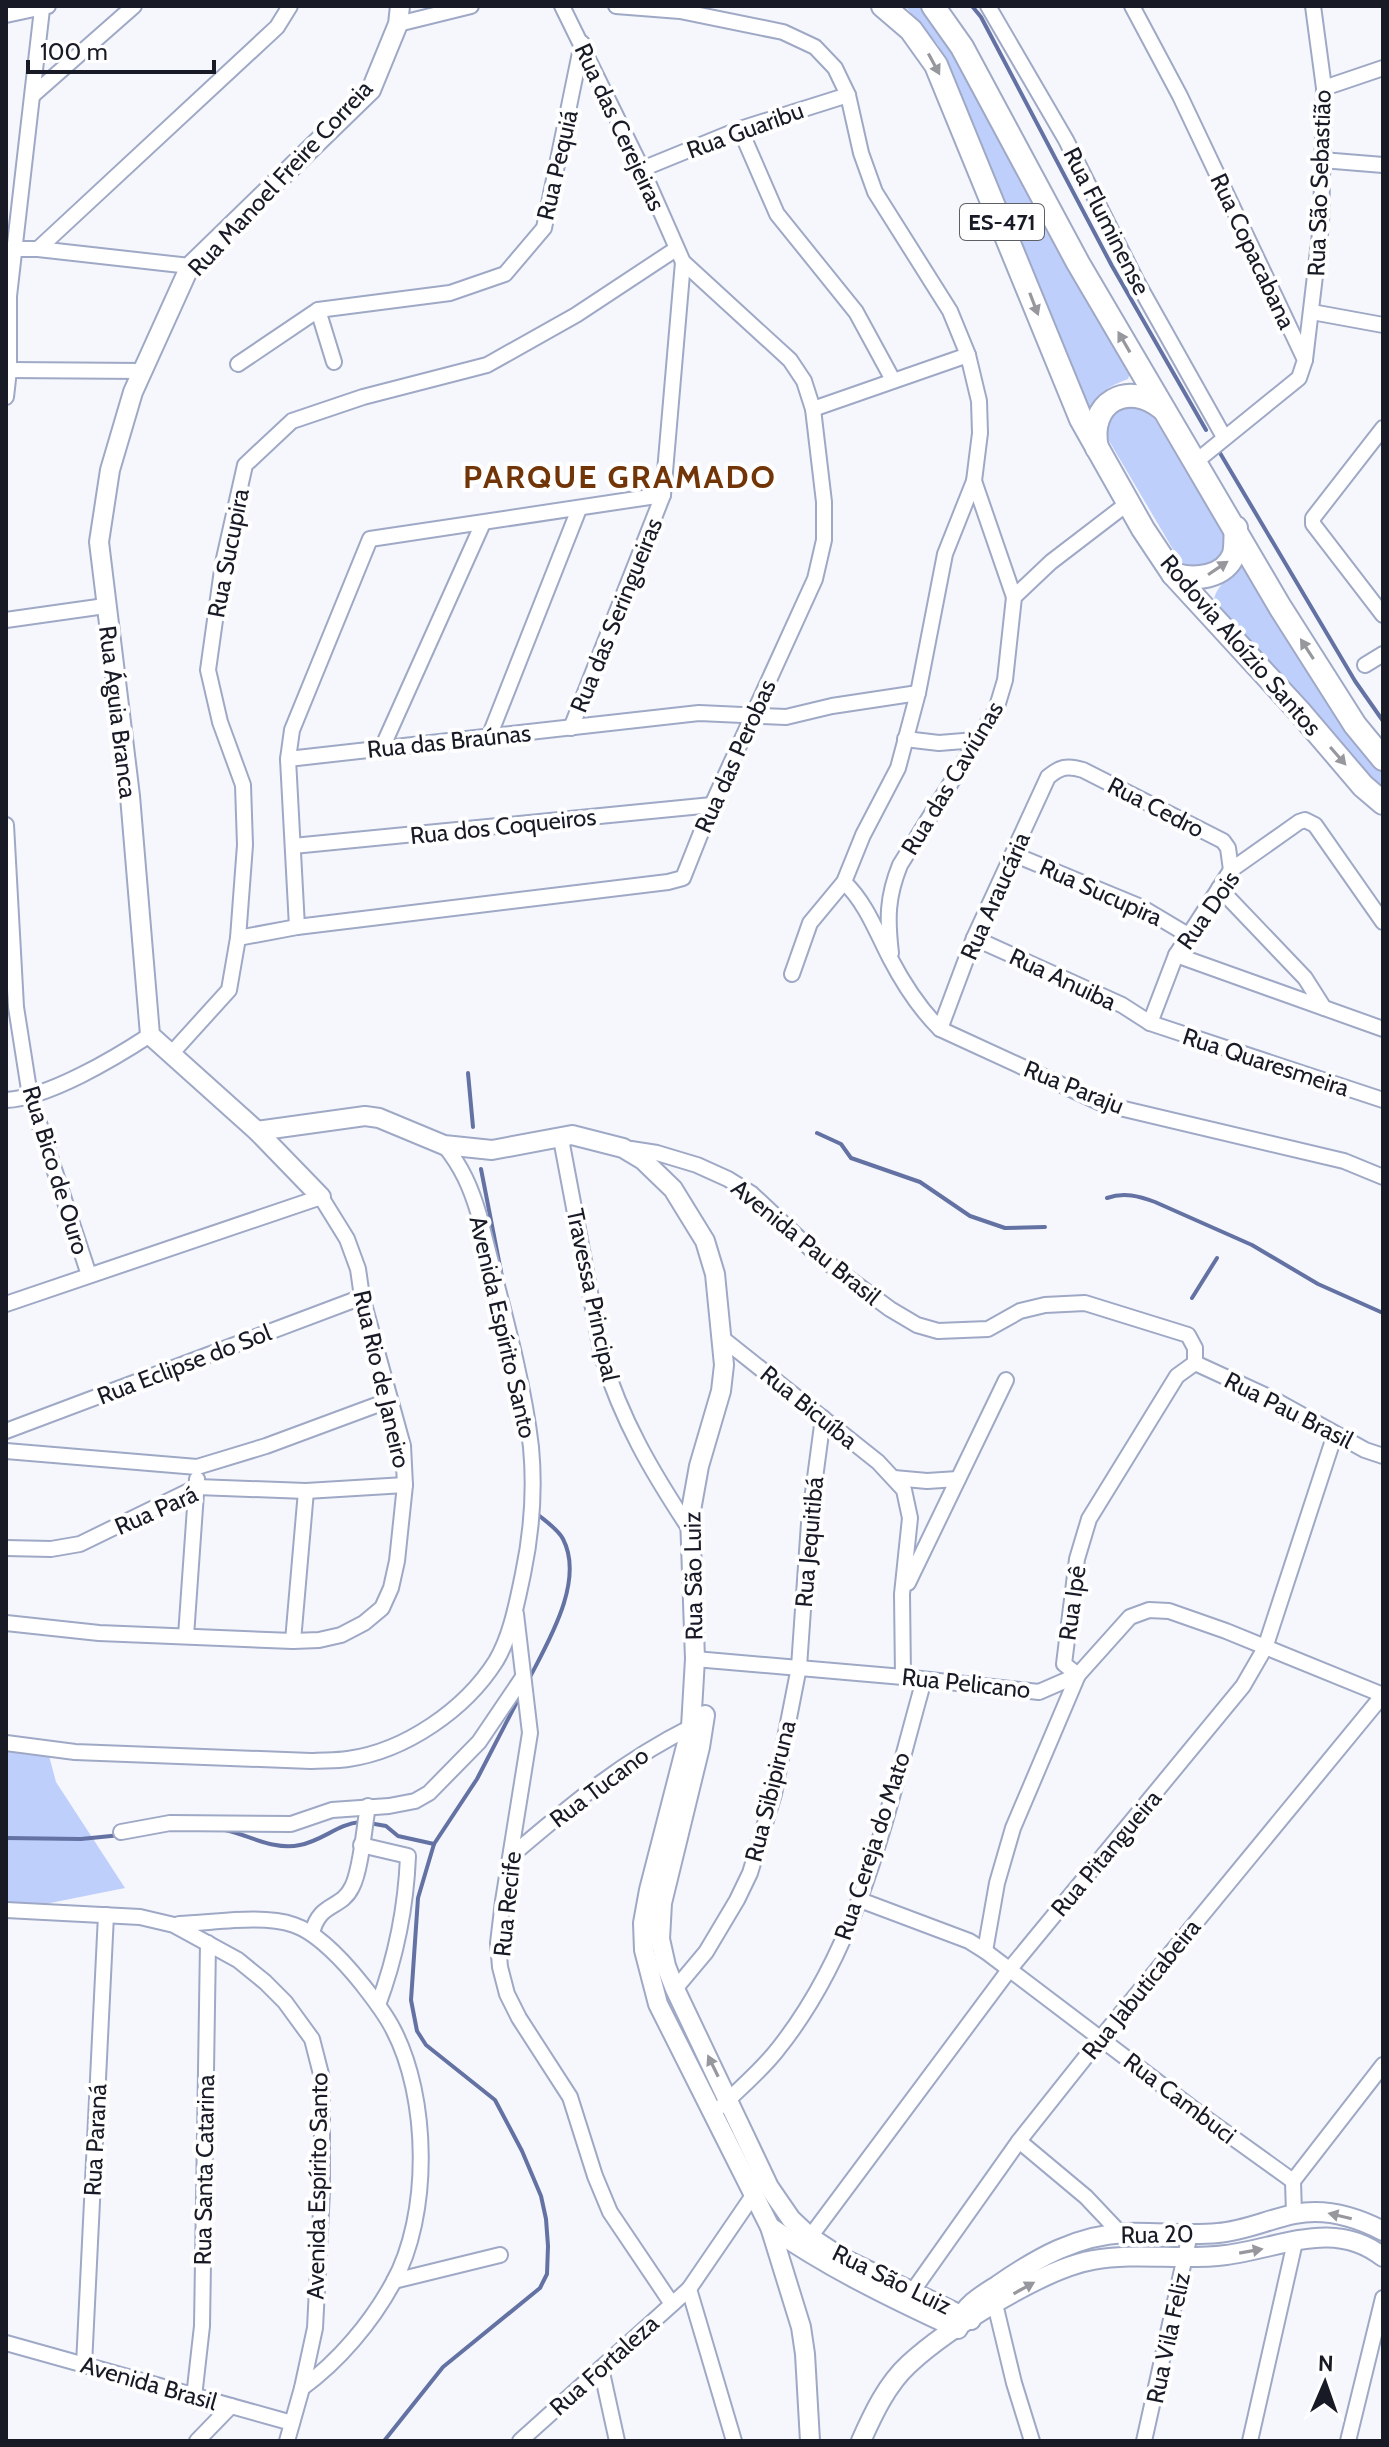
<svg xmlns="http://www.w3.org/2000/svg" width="1389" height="2447" font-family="Cabin,sans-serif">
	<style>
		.green { fill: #bfcffc }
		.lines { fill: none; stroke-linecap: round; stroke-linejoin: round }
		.stream { stroke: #6372a3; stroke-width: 4 }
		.street-casing { stroke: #9fa9c6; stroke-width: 18 }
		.secondary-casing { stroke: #9fa9c6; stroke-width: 22 }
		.primary-casing { stroke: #9fa9c6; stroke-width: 26 }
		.street { stroke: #fff; stroke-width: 14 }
		.secondary { stroke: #fff; stroke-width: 18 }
		.primary { stroke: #fff; stroke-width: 22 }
		.oneway { fill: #97989d }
		.labels { text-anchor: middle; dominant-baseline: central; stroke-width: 8; stroke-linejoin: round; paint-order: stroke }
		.shield { fill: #fff; stroke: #5d5f67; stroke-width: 2 }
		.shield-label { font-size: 22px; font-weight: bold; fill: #181b26 }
		.street-label { font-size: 24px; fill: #181b26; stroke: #fff }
		.district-label { font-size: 32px; font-weight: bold; letter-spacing: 2px; fill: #723508; stroke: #fff }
	</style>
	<rect width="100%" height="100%" fill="#f5f7fd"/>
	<g class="green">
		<path d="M905 6H927L937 17 1130 373 1128 379C1110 386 1097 392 1089 412L955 79 938 45Z"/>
		<polygon points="1118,404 1148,408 1225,537 1226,550 1216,565 1186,567 1181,563 1105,434 1104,428"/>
		<path d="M1243 560 1383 774V796L1214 604C1213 585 1234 577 1243 560Z"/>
		<polygon points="6,1745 48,1752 56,1782 125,1888 35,1906 6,1904"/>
	</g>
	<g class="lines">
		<g class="stream">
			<polyline points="972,6 981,17 1112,266 1206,430"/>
			<polyline points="1220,453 1355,681 1383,721"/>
			<polyline points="468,1073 473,1127"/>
			<polyline points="817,1133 841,1144 851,1158 920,1182 970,1216 1005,1228 1045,1227"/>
			<polyline points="481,1169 504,1287"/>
			<path d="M1107 1198C1124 1192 1139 1196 1155 1202L1252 1245 1318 1284 1383 1313"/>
			<polyline points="1192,1298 1217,1258"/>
			<path d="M529 1679C548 1642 585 1581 563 1539 558 1529 545 1521 536 1513"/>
			<polyline points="369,1823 386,1826 398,1836 434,1844"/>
			<path d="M225 1830C249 1835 274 1851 300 1845 322 1841 338 1824 360 1822"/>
			<polyline points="6,1838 81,1839 121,1835"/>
			<polyline points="384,2441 443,2367 540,2288 547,2274 548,2246 546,2219 541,2196 522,2151 495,2100 426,2045 417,2031 411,2000 418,1898 434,1844 477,1779 521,1694"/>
		</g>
		<g class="street-casing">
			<g id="street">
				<polyline points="616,6 680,11 783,32 815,47 835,68 848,95 861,153 875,192 950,311 968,355 979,401 980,433 974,481 945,554 918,693 898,768 863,835 844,882 810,923 792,974"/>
				<polyline points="988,6 1066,140 1137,282 1224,437"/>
				<polyline points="1132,6 1180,96 1305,360 1299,378 1204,455 1193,459"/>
				<polyline points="6,15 48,6"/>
				<polyline points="398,24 471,6"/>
				<polyline points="1324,88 1383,68"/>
				<polyline points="33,95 134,6"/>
				<polyline points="740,129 777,214 856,312 893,380"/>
				<polyline points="1322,160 1383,165"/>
				<polyline points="642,169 740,129 848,95"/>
				<polyline points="14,249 38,249 190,266"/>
				<polyline points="38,249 277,27 290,6"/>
				<polyline points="1312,312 1383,325"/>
				<polyline points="1305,360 1321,225 1324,88 1313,6"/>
				<polyline points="334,362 318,310 450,293 505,274 544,228 582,43"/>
				<polyline points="238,364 318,310"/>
				<polyline points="9,370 143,371"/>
				<polyline points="6,397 9,370 9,296 42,9"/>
				<polyline points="813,409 968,355"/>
				<polyline points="1383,428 1313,518 1313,524 1383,615"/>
				<polyline points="974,481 1014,597"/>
				<polyline points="6,620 105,606"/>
				<polyline points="1365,665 1383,654"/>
				<polyline points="571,728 663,495 683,262"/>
				<polyline points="489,737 579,509"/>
				<polyline points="905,739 939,743 976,740"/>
				<polyline points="382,748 483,523"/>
				<polyline points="288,759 699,713 786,717 832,706 918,693"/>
				<polyline points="6,825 16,1007 30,1096 89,1275"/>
				<polyline points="293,846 712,805"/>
				<polyline points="1013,854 1141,907 1188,935"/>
				<path d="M844 882C866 903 876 931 890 958 903 983 920 1009 940 1029L1103 1104 1344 1161 1383 1177"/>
				<polyline points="1219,888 1305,978 1324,1008"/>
				<polyline points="297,927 288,759 292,730 370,539 663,495"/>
				<polyline points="238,938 297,927 668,882 683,878 712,805 815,579 824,540 824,502 813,409 804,381 790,360 683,262 642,169 562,6"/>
				<polyline points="974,938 1122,1005 1150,1023 1383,1100"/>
				<path d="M891 953C887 919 887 897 900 865L996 710 1005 680 1014 597 1051 562 1128 503"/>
				<polyline points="1176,955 1383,1029"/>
				<polyline points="1150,1023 1176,955 1231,870 1299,822 1305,820 1315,825 1383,922"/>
				<path d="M940 1029 974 938 1048 777C1060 767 1067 765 1083 770L1223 841 1228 848 1231 870"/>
				<polyline points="171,1054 229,990 238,938 245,845 243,785 220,722 208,670 223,563 245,465 292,421 363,397 487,365 576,315 676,249"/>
				<path d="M6 1100C48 1098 115 1058 150 1035"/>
				<path d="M561 1139 602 1356C622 1421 652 1472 689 1528"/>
				<polyline points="631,1149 657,1153 697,1165 728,1179 752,1194 817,1255 890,1309 917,1325 938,1331 988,1329 1020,1311 1045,1305 1085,1303 1188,1335 1195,1348 1195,1363"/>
				<polyline points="6,1304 321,1197 347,1239 358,1269 362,1297 403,1446 405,1485 397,1561 391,1588 382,1608 364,1623 341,1635 319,1640 293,1641 99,1633 6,1623"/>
				<polyline points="722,1338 878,1462 904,1490 910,1518 902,1594 903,1677"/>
				<polyline points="1195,1363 1271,1398 1365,1450 1383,1456"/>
				<polyline points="6,1431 362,1297"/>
				<polyline points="6,1451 197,1467 266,1446 390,1400"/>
				<polyline points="894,1478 927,1481 958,1479"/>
				<polyline points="6,1548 51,1549 80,1544 197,1487 306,1491 405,1485"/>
				<polyline points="908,1583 1006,1380"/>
				<polyline points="516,1614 530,1733 503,1901 498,1943 500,1967 507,1994 519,2018 570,2097 595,2176 610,2212 672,2304"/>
				<polyline points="186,1636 197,1479"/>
				<polyline points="293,1641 306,1491"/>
				<polyline points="695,1659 903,1677 1039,1692 1078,1675 1130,1617 1149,1610 1169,1611 1226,1631 1383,1695"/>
				<polyline points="1078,1675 1064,1664 1077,1559 1089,1519 1177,1376 1195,1363"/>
				<path d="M6 1743 75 1752 311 1761C323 1760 336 1761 348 1759 405 1751 465 1710 496 1661 511 1636 517 1602 523 1574 532 1531 535 1490 531 1447 522 1370 497 1290 479 1215 471 1188 462 1167 444 1145"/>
				<polyline points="121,1832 170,1823 291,1824 332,1810 389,1806 415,1801 429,1793 479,1742 523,1677"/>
				<path d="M361 1845 408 1856C406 1907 396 1957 378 2005"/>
				<path d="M512 1855C571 1805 621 1762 691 1727"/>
				<polyline points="860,1900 969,1941 985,1951 1204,2117 1293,2181"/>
				<polyline points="6,1910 140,1917 174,1925 238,1960 265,1982 285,2002 312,2039 322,2078 322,2191 315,2328 302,2388 287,2441"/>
				<path d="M179 1924C213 1923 262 1914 294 1925 318 1933 346 1964 362 1984 373 1998 385 2013 393 2029 429 2097 431 2215 393 2283 371 2323 339 2361 302 2388"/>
				<path d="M312 1933C320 1901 341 1910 352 1887 361 1870 364 1828 368 1806"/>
				<polyline points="985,1951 997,1883 1013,1828 1078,1675"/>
				<polyline points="675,1989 706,1952 737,1900 750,1873 774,1794 799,1667 809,1523 823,1418"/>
				<path d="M722 2106C740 2088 762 2070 778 2049 862 1944 888 1806 924 1680"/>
				<polyline points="1019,2141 1086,2197 1121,2234"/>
				<polyline points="1293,2181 1383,2065"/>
				<polyline points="1293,2181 1294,2214"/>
				<polyline points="810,2237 1009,1970 1243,1686 1265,1648 1335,1434"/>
				<polyline points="394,2281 500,2255"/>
				<polyline points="689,2289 734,2441"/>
				<polyline points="912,2292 1019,2141 1100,2039 1383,1695"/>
				<polyline points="995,2304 1014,2383 1032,2441"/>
				<polyline points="6,2343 292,2423"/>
				<polyline points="84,2365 106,1915"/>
				<polyline points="601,2368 617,2441"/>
				<polyline points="194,2397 202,2326 208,1943"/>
				<polyline points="197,2441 231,2406"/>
				<polyline points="520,2441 689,2289 754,2194"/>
				<polyline points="1144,2441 1190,2234"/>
				<polyline points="1250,2441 1295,2242"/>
				<polyline points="1348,2441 1383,2298"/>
			</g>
		</g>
		<g class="secondary-casing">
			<g id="secondary">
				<polyline points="257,1131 365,1116 379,1118 444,1145 492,1150 572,1135 623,1148 643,1160 673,1189 705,1241 715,1274 724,1365 721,1391 699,1466 690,1516 695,1659 691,1727 649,1890 643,1923 644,1950 658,2004 770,2227 801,2327 805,2354 810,2441"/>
				<polyline points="321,1197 257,1131 150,1035 130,796 99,542 110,470 133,392 190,266 371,90 398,24 400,6"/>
				<polyline points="705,1715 700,1747 662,1903 660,1939 666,1966 675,1989 769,2187 791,2219 810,2237 842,2258 971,2320"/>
				<path d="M770 2227C829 2268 893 2299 958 2329"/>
				<path d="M959 2322C964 2305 984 2294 998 2285 1037 2258 1077 2235 1126 2233 1157 2232 1188 2236 1218 2233 1245 2231 1269 2219 1295 2214 1325 2208 1356 2217 1383 2231"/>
				<path d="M861 2441C873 2414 887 2384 909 2364 947 2329 1042 2269 1093 2260 1137 2252 1182 2261 1226 2255 1281 2248 1334 2218 1383 2257"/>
			</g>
		</g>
		<g class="primary-casing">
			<g id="primary">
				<polyline points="883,6 911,30 936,65 1081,419 1143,529 1173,574 1299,711 1363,786 1383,803"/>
				<polyline points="933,6 962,47 1078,263 1280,607 1355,725 1383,759"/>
				<path d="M1097 448C1087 403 1128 379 1163 409"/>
				<path d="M1173 574C1194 581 1225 578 1234 554 1236 546 1235 536 1236 528"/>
			</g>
		</g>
		<use href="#street" class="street"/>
		<use href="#secondary" class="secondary"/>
		<use href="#primary" class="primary"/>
	</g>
	<defs><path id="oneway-solid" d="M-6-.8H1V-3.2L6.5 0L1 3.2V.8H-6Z" transform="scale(2)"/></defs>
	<g class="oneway">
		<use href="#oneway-solid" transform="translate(934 64) rotate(62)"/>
		<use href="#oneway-solid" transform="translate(1034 304) rotate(69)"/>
		<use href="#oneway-solid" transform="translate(1124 342) rotate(-120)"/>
		<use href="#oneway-solid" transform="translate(1218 568) rotate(-34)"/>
		<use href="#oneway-solid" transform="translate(1307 649) rotate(-123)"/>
		<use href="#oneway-solid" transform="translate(1338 756) rotate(49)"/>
		<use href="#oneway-solid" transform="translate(713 2066) rotate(-116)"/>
		<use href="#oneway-solid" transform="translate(1340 2216) rotate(-167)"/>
		<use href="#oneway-solid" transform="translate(1251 2251) rotate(-10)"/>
		<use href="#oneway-solid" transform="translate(1024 2288) rotate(-29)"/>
	</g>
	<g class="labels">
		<rect class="shield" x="960" y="204" width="84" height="36" rx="6"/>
		<g class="shield-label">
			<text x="1002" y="222">ES-471</text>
		</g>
		<g class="street-label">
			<text transform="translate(620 127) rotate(65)">Rua das Cerejeiras</text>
			<text transform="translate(745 130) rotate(-20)">Rua Guaribu</text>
			<text transform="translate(557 165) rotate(-77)">Rua Pequiá</text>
			<text transform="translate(280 178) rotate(-47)">Rua Manoel Freire Correia</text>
			<text transform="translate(1319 183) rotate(-88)">Rua São Sebastião</text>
			<text transform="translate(1107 221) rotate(63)">Rua Fluminense</text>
			<text transform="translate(1253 251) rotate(65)">Rua Copacabana</text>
			<text transform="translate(228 553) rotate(-79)">Rua Sucupira</text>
			<text transform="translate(616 615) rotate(-68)">Rua das Seringueiras</text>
			<text transform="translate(1241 645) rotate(49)">Rodovia Aloízio Santos</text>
			<text transform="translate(118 712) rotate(83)">Rua Águia Branca</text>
			<text transform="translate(449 741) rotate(-6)">Rua das Braúnas</text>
			<text transform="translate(735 756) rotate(-66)">Rua das Perobas</text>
			<text transform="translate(952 778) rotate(-59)">Rua das Caviúnas</text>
			<text transform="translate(1156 807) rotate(27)">Rua Cedro</text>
			<text transform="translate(503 826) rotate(-6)">Rua dos Coqueiros</text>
			<text transform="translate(1101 892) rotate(24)">Rua Sucupira</text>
			<text transform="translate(995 896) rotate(-66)">Rua Araucária</text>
			<text transform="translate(1208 910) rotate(-55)">Rua Dois</text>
			<text transform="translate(1063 979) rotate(25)">Rua Anuiba</text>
			<text transform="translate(1266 1062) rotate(18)">Rua Quaresmeira</text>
			<text transform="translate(1074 1087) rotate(22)">Rua Paraju</text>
			<text transform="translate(56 1170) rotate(73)">Rua Bico de Ouro</text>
			<text transform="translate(806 1242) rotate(39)">Avenida Pau Brasil</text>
			<text transform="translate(593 1295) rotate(78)">Travessa Principal</text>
			<text transform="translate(503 1327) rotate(77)">Avenida Espírito Santo</text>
			<text transform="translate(184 1364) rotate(-21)">Rua Eclipse do Sol</text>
			<text transform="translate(382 1379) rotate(77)">Rua Rio de Janeiro</text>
			<text transform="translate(809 1407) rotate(39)">Rua Bicuíba</text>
			<text transform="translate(1289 1410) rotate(27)">Rua Pau Brasil</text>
			<text transform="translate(156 1510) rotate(-24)">Rua Pará</text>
			<text transform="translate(809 1542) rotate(-85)">Rua Jequitibá</text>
			<text transform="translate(693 1576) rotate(-91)">Rua São Luiz</text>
			<text transform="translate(1072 1603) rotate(-82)">Rua Ipê</text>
			<text transform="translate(966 1683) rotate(6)">Rua Pelicano</text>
			<text transform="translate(599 1787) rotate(-37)">Rua Tucano</text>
			<text transform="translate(770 1791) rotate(-76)">Rua Sibipiruna</text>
			<text transform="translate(872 1846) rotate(-72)">Rua Cereja do Mato</text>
			<text transform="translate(1106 1853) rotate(-50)">Rua Pitangueira</text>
			<text transform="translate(507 1904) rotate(-84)">Rua Recife</text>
			<text transform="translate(1141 1989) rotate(-51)">Rua Jabuticabeira</text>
			<text transform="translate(1180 2098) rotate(37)">Rua Cambuci</text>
			<text transform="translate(95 2140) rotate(-87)">Rua Paraná</text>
			<text transform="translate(204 2170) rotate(-89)">Rua Santa Catarina</text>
			<text transform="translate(317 2186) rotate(-89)">Avenida Espírito Santo</text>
			<text transform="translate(1157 2234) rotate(-1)">Rua 20</text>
			<text transform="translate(892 2279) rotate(26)">Rua São Luiz</text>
			<text transform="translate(1168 2338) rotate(-78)">Rua Vila Feliz</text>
			<text transform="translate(604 2365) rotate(-42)">Rua Fortaleza</text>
			<text transform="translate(149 2383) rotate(16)">Avenida Brasil</text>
		</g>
		<g class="district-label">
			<text x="620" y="476">PARQUE GRAMADO</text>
		</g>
	</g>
	<rect width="1389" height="2447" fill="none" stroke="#181b26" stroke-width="16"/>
	<g transform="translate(1325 2383) rotate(2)" stroke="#ffffff" stroke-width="6" paint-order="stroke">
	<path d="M0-6L14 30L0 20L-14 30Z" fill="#181b26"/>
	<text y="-12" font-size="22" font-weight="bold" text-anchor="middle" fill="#181b26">N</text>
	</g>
	<path d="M28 60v12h186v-12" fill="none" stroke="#181b26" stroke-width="4"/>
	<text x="40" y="60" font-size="24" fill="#181b26" stroke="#ffffff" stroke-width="6" paint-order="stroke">100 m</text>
</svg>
